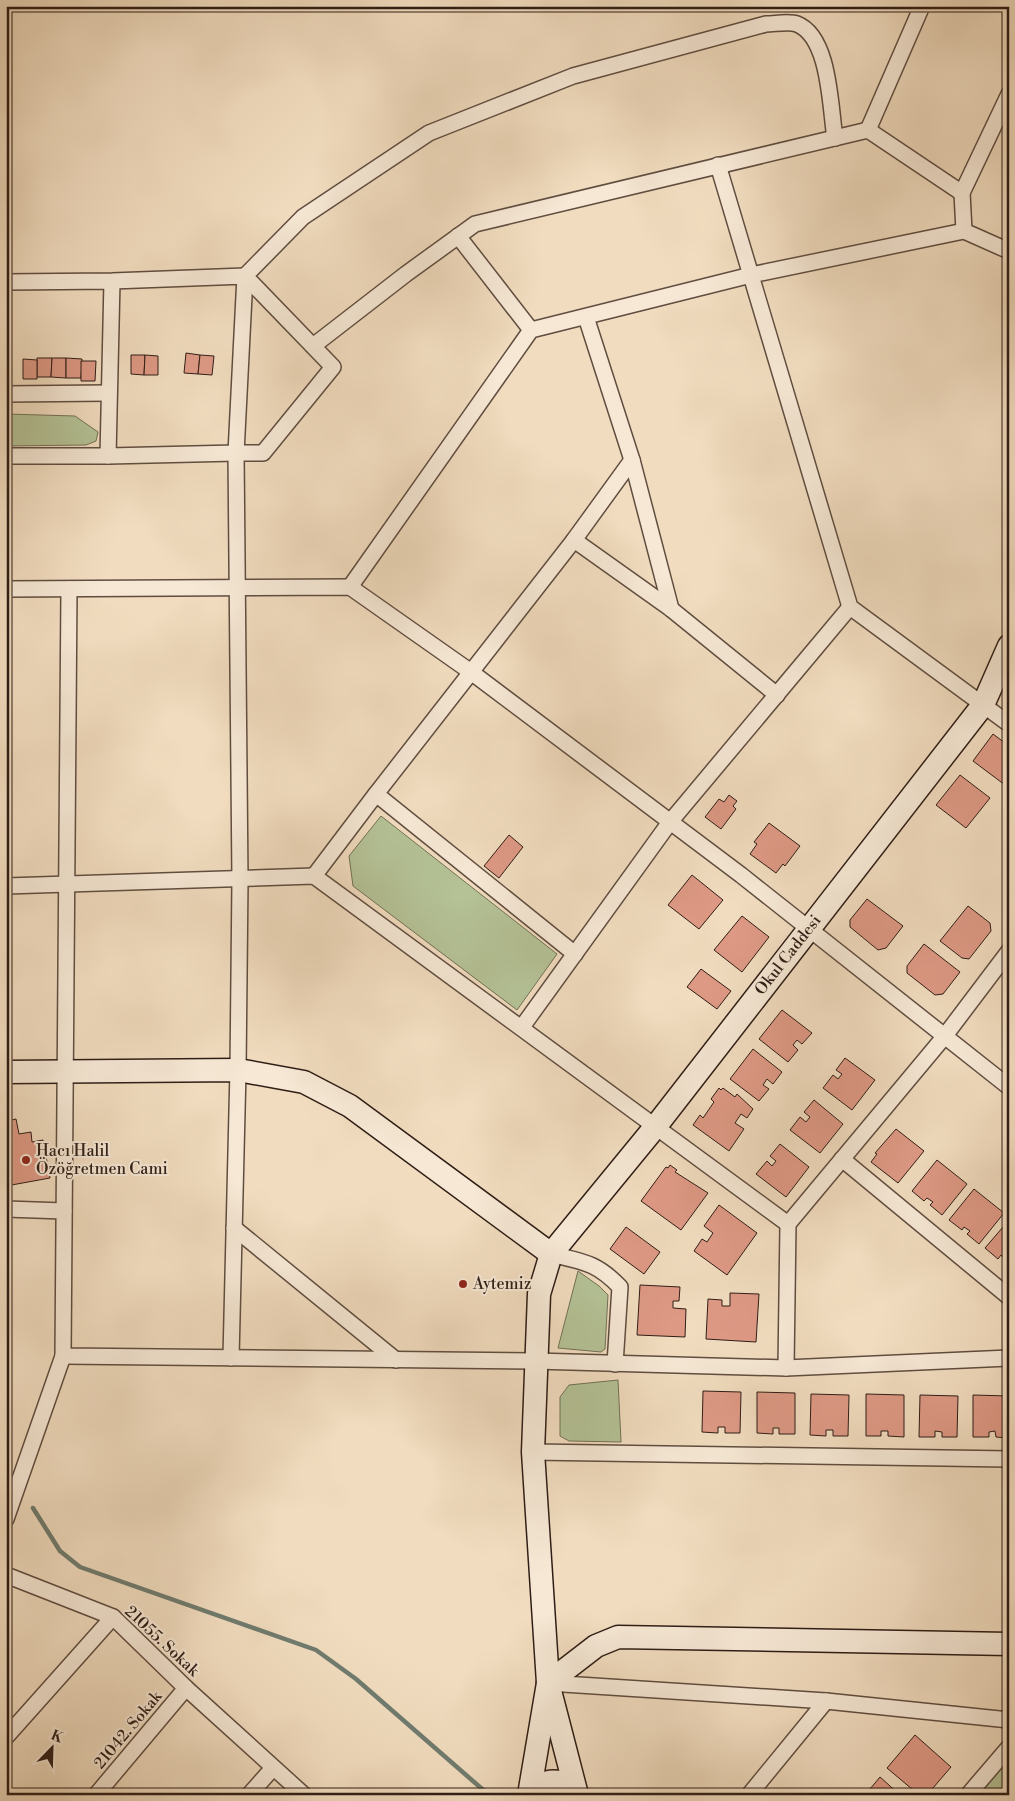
<svg xmlns="http://www.w3.org/2000/svg" width="1015" height="1801" font-family="'Libre Bodoni',serif">
	<style>
		.green { fill: #b4c296; stroke: #727056 }
		.lines { fill: none; stroke-linecap: round; stroke-linejoin: round }
		.stream { stroke: #707c6f; stroke-width: 4.5 }
		.building { fill: #de9985; stroke: #2f1d16 }
		.street-casing { stroke: #604d40; stroke-width: 18 }
		.secondary-casing { stroke: #2f1d16; stroke-width: 25 }
		.street { stroke: #f6e8d5; stroke-width: 15 }
		.secondary { stroke: #f6e8d5; stroke-width: 22 }
		.poi-dot { fill: #8f2418; stroke: #f6e8d5; stroke-width: 2 }
		.labels { text-anchor: middle; dominant-baseline: central; stroke-width: 4; stroke-linejoin: round; paint-order: stroke }
		.street-label { font-size: 16px; fill: #2f1d16; stroke: #f6e8d5 }
		.poi-label { font-size: 16px; fill: #2f1d16; stroke: #f6e8d5; text-anchor: start }
	</style>
	<rect width="100%" height="100%" fill="#f1dcbf"/>
	<filter id="stains"><feTurbulence type="fractalNoise" baseFrequency=".004" numOctaves="4"/><feColorMatrix values="0 0 0 0 .2 0 0 0 0 .09 0 0 0 0 .02 0 0 0 .5 -.17"/></filter>
	<radialGradient id="worn" r=".72"><stop offset=".6" stop-color="#630" stop-opacity="0"/><stop offset="1" stop-color="#630" stop-opacity=".3"/></radialGradient>
	<g class="green">
		<polygon points="6,414 75,416 98,432 96,441 86,445 6,446"/>
		<polygon points="381,816 557,954 517,1010 353,886 349,856"/>
		<polygon points="578,1271 599,1286 608,1295 605,1349 601,1352 558,1348"/>
		<polygon points="618,1380 621,1442 569,1441 560,1436 560,1397 569,1385"/>
		<polygon points="1009,1758 1009,1795 977,1795"/>
	</g>
	<g class="lines">
		<polyline class="stream" points="33,1508 60,1551 80,1567 316,1650 356,1679 489,1795"/>
	</g>
	<g class="building">
		<polygon points="186,353 200,355 198,374 184,373"/>
		<polygon points="131,355 145,355 144,375 131,374"/>
		<polygon points="145,355 158,356 158,375 144,375"/>
		<polygon points="200,355 214,356 212,375 198,374"/>
		<polygon points="37,358 52,358 51,377 37,377"/>
		<polygon points="52,358 66,358 66,378 51,377"/>
		<polygon points="66,358 82,359 81,378 66,378"/>
		<polygon points="23,359 37,360 37,379 23,379"/>
		<polygon points="81,361 96,361 95,381 81,381"/>
		<polygon points="993,734 1009,746 1009,788 973,761"/>
		<polygon points="960,775 990,798 966,828 936,805"/>
		<polygon points="729,795 737,801 733,806 736,809 721,829 705,817 719,799 724,802"/>
		<polygon points="769,823 800,846 785,866 783,864 776,873 750,854 757,844 754,842"/>
		<polygon points="509,835 523,847 499,878 484,866"/>
		<polygon points="692,875 723,900 699,929 668,905"/>
		<polygon points="867,899 903,926 886,948 878,950 850,927 850,920"/>
		<polygon points="968,906 990,923 991,931 969,959 962,958 940,941"/>
		<polygon points="742,916 769,937 742,972 714,950"/>
		<polygon points="924,944 960,972 943,994 935,995 907,973 907,966"/>
		<polygon points="701,969 731,991 717,1009 687,987"/>
		<polygon points="782,1010 812,1033 802,1044 797,1040 793,1045 798,1050 788,1062 759,1039"/>
		<polygon points="753,1049 782,1072 773,1084 767,1079 763,1085 769,1089 759,1101 730,1079"/>
		<polygon points="845,1058 875,1080 852,1110 823,1088 833,1075 838,1079 842,1074 836,1070"/>
		<polygon points="719,1088 721,1090 723,1088 735,1097 737,1094 753,1109 747,1118 741,1114 735,1123 744,1129 729,1151 693,1125 700,1115 703,1118 714,1102 711,1099"/>
		<polygon points="814,1100 843,1124 820,1153 790,1130 800,1117 806,1122 810,1117 804,1112"/>
		<polygon points="16,1119 19,1134 31,1132 32,1142 43,1140 50,1178 6,1186 6,1121"/>
		<polygon points="896,1129 924,1151 898,1183 871,1162 877,1154 875,1153"/>
		<polygon points="780,1144 809,1167 786,1197 756,1174 767,1161 772,1166 776,1161 770,1156"/>
		<polygon points="1009,1157 1009,1170 1003,1165"/>
		<polygon points="937,1160 967,1184 942,1215 930,1205 933,1202 927,1198 924,1201 912,1191"/>
		<polygon points="670,1165 677,1170 675,1172 708,1193 681,1230 641,1201 666,1167 668,1168"/>
		<polygon points="974,1189 1004,1213 979,1244 967,1234 970,1231 964,1227 962,1230 949,1220"/>
		<polygon points="719,1205 757,1233 727,1275 694,1251 702,1239 707,1242 713,1233 704,1226"/>
		<polygon points="1009,1220 1009,1267 1004,1263 1006,1260 1001,1255 998,1259 985,1248"/>
		<polygon points="626,1227 660,1252 644,1274 610,1249"/>
		<polygon points="640,1285 680,1287 679,1301 673,1301 673,1308 686,1309 685,1337 637,1335"/>
		<polygon points="730,1293 759,1294 756,1342 706,1339 708,1299 722,1300 722,1306 730,1306"/>
		<polygon points="703,1391 741,1392 740,1433 725,1433 725,1427 718,1427 718,1433 702,1432"/>
		<polygon points="757,1392 795,1393 795,1434 779,1434 779,1428 773,1428 773,1434 757,1433"/>
		<polygon points="811,1394 849,1395 848,1436 833,1436 833,1430 826,1430 826,1436 810,1435"/>
		<polygon points="866,1394 904,1395 904,1437 888,1436 888,1431 881,1431 881,1436 866,1436"/>
		<polygon points="920,1395 958,1396 957,1437 942,1437 942,1432 935,1431 935,1437 919,1437"/>
		<polygon points="973,1395 1009,1396 1009,1438 996,1437 995,1431 989,1432 989,1437 973,1437"/>
		<polygon points="915,1735 951,1767 927,1795 919,1795 887,1768"/>
		<polygon points="880,1777 900,1795 865,1795"/>
	</g>
	<g class="lines">
		<g class="street-casing">
			<g id="street">
				<polyline points="868,130 922,6"/>
				<polyline points="718,165 850,607 1009,724"/>
				<polyline points="962,193 964,231 1009,251"/>
				<polyline points="458,236 531,330"/>
				<polyline points="6,282 112,281 245,276 236,453 108,456 112,281"/>
				<polyline points="586,317 632,460 671,609"/>
				<polyline points="313,346 406,274 475,224 868,130 962,193 1009,94"/>
				<polyline points="6,394 108,393"/>
				<polyline points="6,456 108,456"/>
				<polyline points="574,540 671,609 777,695"/>
				<polyline points="350,587 531,330 751,275 964,231"/>
				<polyline points="6,589 350,587 471,672 741,875 1009,1087"/>
				<polyline points="69,589 63,1356 535,1361 786,1368 1009,1358"/>
				<polyline points="314,876 376,794"/>
				<polyline points="6,886 314,876 788,1224"/>
				<polyline points="575,954 376,794 574,540 632,460"/>
				<polyline points="522,1027 670,822 850,607"/>
				<polyline points="842,1159 1009,1297"/>
				<polyline points="6,1209 64,1211"/>
				<polyline points="234,1228 396,1360"/>
				<path d="M551 1254C583 1262 596 1262 620 1287L615 1364"/>
				<path d="M231 1358 238 1070 240 880 236 453H263L333 367 245 276 303 217 429 133 573 76 766 24C775 24 789 21 797 24 830 37 830 107 835 138"/>
				<polyline points="786,1368 788,1224 944,1037 1009,951"/>
				<polyline points="533,1452 1009,1459"/>
				<polyline points="6,1519 63,1356"/>
				<polyline points="6,1575 113,1617 186,1688 304,1795"/>
				<polyline points="548,1683 826,1701 1009,1720"/>
				<polyline points="6,1737 113,1617"/>
				<polyline points="96,1795 186,1688"/>
				<polyline points="249,1795 273,1768"/>
				<polyline points="749,1795 826,1701"/>
				<polyline points="968,1795 1009,1747"/>
			</g>
		</g>
		<g class="secondary-casing">
			<g id="secondary">
				<polyline points="6,1072 238,1070 304,1082 350,1106 551,1254"/>
				<polyline points="529,1795 548,1683 596,1646 618,1637 1009,1644"/>
				<path d="M531 1795C542 1777 565 1777 577 1795"/>
				<polyline points="577,1795 548,1683 533,1452 539,1294 551,1254 656,1126 983,705 1009,646"/>
			</g>
		</g>
		<use href="#street" class="street"/>
		<use href="#secondary" class="secondary"/>
	</g>
	<g class="poi-dot">
		<circle cx="26" cy="1160" r="5"/>
		<circle cx="463" cy="1284" r="5"/>
	</g>
	<g class="labels">
		<g class="street-label">
			<text transform="translate(788 955) rotate(-52)">Okul Caddesi</text>
			<text transform="translate(162 1641) rotate(43)">21055. Sokak</text>
			<text transform="translate(128 1730) rotate(-50)">21042. Sokak</text>
		</g>
		<g class="poi-label">
			<text x="36" y="1151">Hacı Halil<tspan x="36" dy="18">Özöğretmen Cami</tspan></text>
			<text x="473" y="1284">Aytemiz</text>
		</g>
	</g>
	<rect width="1015" height="1801" fill="none" stroke="#f1dcbf" stroke-width="25"/>
	<rect x="8" y="8" width="1000" height="1786" fill="none" stroke="#2f1d16" stroke-width="2.5"/>
	<rect x="12" y="12" width="990" height="1776" fill="none" stroke="#2f1d16"/>
	<g transform="translate(52 1748) rotate(23)" stroke="#f6e8d5" stroke-width="4" paint-order="stroke">
	<path d="M0-4L9 19L0 12L-9 19Z" fill="#2f1d16"/>
	<text y="-8" font-size="14" font-weight="bold" text-anchor="middle" fill="#2f1d16">K</text>
	</g>
	<rect width="100%" height="100%" filter="url(#stains)"/>
	<rect width="100%" height="100%" fill="url(#worn)"/>
</svg>
